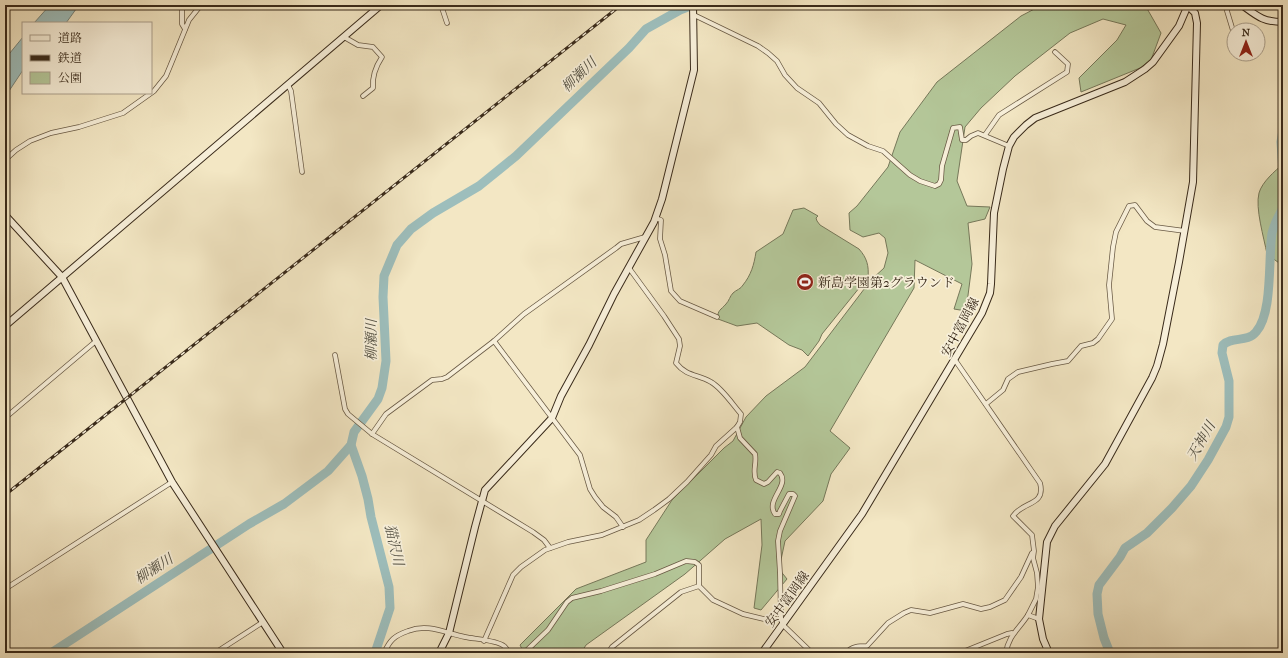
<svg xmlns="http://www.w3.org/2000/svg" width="1288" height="658" font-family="'IM FELL French Canon','Noto Serif JP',serif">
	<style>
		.green { fill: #b4c799; stroke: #76785a }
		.water { fill: #9dbebc; stroke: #75837b }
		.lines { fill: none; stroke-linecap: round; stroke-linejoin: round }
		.river { stroke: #9dbebc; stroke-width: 9 }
		.street-casing { stroke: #685944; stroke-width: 5.5 }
		.secondary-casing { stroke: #392a1a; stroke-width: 8 }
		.street { stroke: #f7efd9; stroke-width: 4 }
		.secondary { stroke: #f7efd9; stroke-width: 6 }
		.rail-casing { stroke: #392a1a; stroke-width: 3 }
		.rail { stroke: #f7efd9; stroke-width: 1.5; stroke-dasharray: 4.5; stroke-linecap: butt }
		.labels { text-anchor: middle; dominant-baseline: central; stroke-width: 3.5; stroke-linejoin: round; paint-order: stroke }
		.poi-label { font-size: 13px; fill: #392a1a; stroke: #f7efd9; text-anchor: start }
		.street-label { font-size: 13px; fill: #392a1a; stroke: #f7efd9 }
		.water-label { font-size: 14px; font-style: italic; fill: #524f42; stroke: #f7efd9 }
	</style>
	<rect width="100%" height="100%" fill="#f3e7c4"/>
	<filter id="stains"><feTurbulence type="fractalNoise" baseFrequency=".005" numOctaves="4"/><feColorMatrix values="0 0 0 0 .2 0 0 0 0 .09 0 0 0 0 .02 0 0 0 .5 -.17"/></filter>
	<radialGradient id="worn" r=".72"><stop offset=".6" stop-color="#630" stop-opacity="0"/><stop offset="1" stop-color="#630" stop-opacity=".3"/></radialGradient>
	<g class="green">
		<polygon points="1042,5 1145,5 1161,33 1151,60 1140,68 1081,92 1079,78 1117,40 1126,25 1103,19 1070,33 1015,76 981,108 965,127 957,181 967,206 990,207 985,219 968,223 972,264 966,311 954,309 962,284 915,260 914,288 830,431 850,448 831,474 823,501 785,541 779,569 787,579 761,610 754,608 762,545 761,519 725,539 685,574 586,645 581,653 524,653 520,645 576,589 646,562 646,540 672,500 724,448 733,441 746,417 766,396 805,367 871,280 884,268 888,253 885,238 879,233 863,237 850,230 849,213 857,206 888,167 900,132 937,82 1021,16"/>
		<path d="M1283 164V266L1267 254C1264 238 1255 208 1259 193 1262 182 1275 171 1283 164Z"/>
		<path d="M804 208 818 216 816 218 817 221 820 225 859 249C867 258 869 266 868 277L822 334 819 341 808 356 802 350 789 345 757 323 737 326 718 319C717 310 721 310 726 304 729 301 730 296 733 293 736 290 741 289 743 285 751 275 754 265 756 252L783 234 793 210Z"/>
	</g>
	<g class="water">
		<polygon points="50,5 79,5 66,23 34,23"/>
		<polygon points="23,37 23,70 5,97 5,59"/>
	</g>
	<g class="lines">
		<g class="river">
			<polyline points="1283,130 1281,142 1283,171"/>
			<polyline points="351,445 362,476 368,499 371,517 389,587 390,608 375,653"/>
			<polyline points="51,653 249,524 284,504 328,471 351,445 354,432 378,399 382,388 386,361 383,297 384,276 397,245 411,229 433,213 479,186 516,156 629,48 646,29 680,10 693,5"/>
			<path d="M1110 653 1104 638 1098 614 1097 594 1099 585 1120 557 1125 548 1147 533 1172 508 1191 486 1208 460 1226 427 1229 417V381L1222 353 1223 345C1232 336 1247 343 1256 332 1273 313 1268 259 1272 233 1274 225 1279 215 1283 208"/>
		</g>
		<g class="street-casing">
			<g id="street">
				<polyline points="182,5 182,24 185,29"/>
				<polyline points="441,5 447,23"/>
				<polyline points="1228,5 1227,11 1234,34"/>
				<polyline points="694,15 758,46 768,53 777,61 785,75 797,88 819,103 836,124 848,135 868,146 883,151 910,175 920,181 935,186 939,184 941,180 942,166 953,128 960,127 962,140 966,140 971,136 978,133 1009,146"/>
				<path d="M344 37 358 45 373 47 382 57C376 66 372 77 373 88L363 96"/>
				<polyline points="288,85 291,91 302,172"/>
				<polyline points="985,135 999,115 1067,72 1068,64 1055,52"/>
				<polyline points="5,160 16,150 30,141 51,133 79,127 123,113 154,91 166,76 171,64 189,20 201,5"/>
				<polyline points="655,218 661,220 660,239 665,255 671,291 680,301 717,317"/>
				<polyline points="494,341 580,455 590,489 595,497 603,507 616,517 623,527"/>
				<polyline points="335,355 345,409 348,414 372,434 533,532 544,540 550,548"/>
				<path d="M955 360 1040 483C1046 506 1023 501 1013 516L1032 535 1034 551 1033 558 1037 573 1038 587 1036 599 1028 615"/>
				<polyline points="986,404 1003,390 1008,379 1018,372 1052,364 1068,361 1081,346 1093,343 1098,339 1112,319 1109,285 1113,247 1116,232 1129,206 1135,205 1147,221 1155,227 1185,231"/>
				<polyline points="5,418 96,341"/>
				<path d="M737 427 740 438 755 454C757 463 752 471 756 480L764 484 768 482 777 472 780 473C790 486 765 500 775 514H779L780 511 789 494H793L795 496 780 531 778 541 780 573 781 619 783 625 812 653"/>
				<polyline points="372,434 386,414 432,380 442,379 447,377 494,341 524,314 616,248 621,244 645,237"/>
				<polyline points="5,589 172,482"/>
				<path d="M484 641 513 575 521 567 545 550 568 542 602 535 639 520 654 510 669 499 687 482 711 455 716 446 737 427 740 422 741 414C733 405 722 388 711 382 698 374 687 377 676 363L680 346 679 339 664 316 629 268"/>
				<polyline points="215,653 263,622"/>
				<path d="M384 653C390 640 394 636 408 631 428 623 445 633 465 637 474 639 497 640 504 646 506 648 508 651 510 653"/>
				<polyline points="524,653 548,630 567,602 572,598 601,591 655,574 686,561 695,562 699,565 699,586 713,600 743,614 764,619 781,619"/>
				<polyline points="608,653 612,647 681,592 699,586"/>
				<path d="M846 653C852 646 859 646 867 646L888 623 904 613 911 610 930 613 963 604 981 609 990 607 1005 600 1021 577 1032 553"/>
				<polyline points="960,653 1007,634 1012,633"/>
				<path d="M1006 653C1008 636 1019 629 1028 615L1039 619"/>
			</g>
		</g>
		<g class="secondary-casing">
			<g id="secondary">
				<path d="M1242 5C1257 16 1263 22 1283 22"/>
				<polyline points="5,215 62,277 172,482 283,653"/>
				<polyline points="5,326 381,5"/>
				<polyline points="439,653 449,633 475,527 485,490 552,418 561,396 589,345 614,294 654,222 662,199 694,70 693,5"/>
				<polyline points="762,653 862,514 982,313 990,293 991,284 994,213 1003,169 1009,146 1014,137 1026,125 1035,118 1125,82 1145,69 1153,62 1179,26 1188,5"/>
				<polyline points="1049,653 1043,639 1039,619 1047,542 1055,526 1105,464 1152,378 1157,366 1163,344 1179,262 1193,182 1197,23 1195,13 1188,6"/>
			</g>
		</g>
		<use href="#street" class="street"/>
		<use href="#secondary" class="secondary"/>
		<g class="rail-casing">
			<polyline id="rail" points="5,495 621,5"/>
		</g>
		<use href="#rail" class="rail"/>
	</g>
	<defs>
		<g id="stadium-disc" transform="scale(0.9)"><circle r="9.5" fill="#8f2418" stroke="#f7efd9"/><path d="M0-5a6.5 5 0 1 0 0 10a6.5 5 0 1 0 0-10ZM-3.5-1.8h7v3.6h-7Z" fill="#fff"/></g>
	</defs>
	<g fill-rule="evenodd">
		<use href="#stadium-disc" x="805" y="282"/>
	</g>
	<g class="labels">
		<g class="poi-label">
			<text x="818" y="282">新島学園第2グラウンド</text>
		</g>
		<g class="street-label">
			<text transform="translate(960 327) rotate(-62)">安中富岡線</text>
			<text transform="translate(787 599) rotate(-54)">安中富岡線</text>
		</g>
		<g class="water-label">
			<text transform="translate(579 75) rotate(-44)">柳瀬川</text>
			<text transform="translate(371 340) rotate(-90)">柳瀬川</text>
			<text transform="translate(1201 441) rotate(-60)">天神川</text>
			<text transform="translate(394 545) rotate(77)">猫沢川</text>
			<text transform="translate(154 569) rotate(-33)">柳瀬川</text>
		</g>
	</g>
	<rect width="1288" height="658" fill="none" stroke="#f3e7c4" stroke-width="20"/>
	<rect x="6" y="6" width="1276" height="646" fill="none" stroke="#392a1a" stroke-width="2"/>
	<rect x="10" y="10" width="1268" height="638" fill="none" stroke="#392a1a"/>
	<rect x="22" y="22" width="130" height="72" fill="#f7efd9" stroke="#aba08d"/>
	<rect x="30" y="35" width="20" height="6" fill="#f7efd9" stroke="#aba08d"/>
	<text x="58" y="42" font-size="12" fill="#392a1a">道路</text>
	<rect x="30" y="55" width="20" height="6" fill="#392a1a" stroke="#aba08d"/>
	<text x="58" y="62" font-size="12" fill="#392a1a">鉄道</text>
	<rect x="30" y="72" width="20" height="12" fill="#b4c799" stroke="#aba08d"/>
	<text x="58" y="82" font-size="12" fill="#392a1a">公園</text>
	<g transform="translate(1246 42)"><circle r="19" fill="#f7efd9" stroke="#aba08d"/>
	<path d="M0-3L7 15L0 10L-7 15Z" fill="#8f2418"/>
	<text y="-6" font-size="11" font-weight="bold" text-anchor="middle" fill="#392a1a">N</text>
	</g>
	<rect width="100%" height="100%" filter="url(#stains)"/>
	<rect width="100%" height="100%" fill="url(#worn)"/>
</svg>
